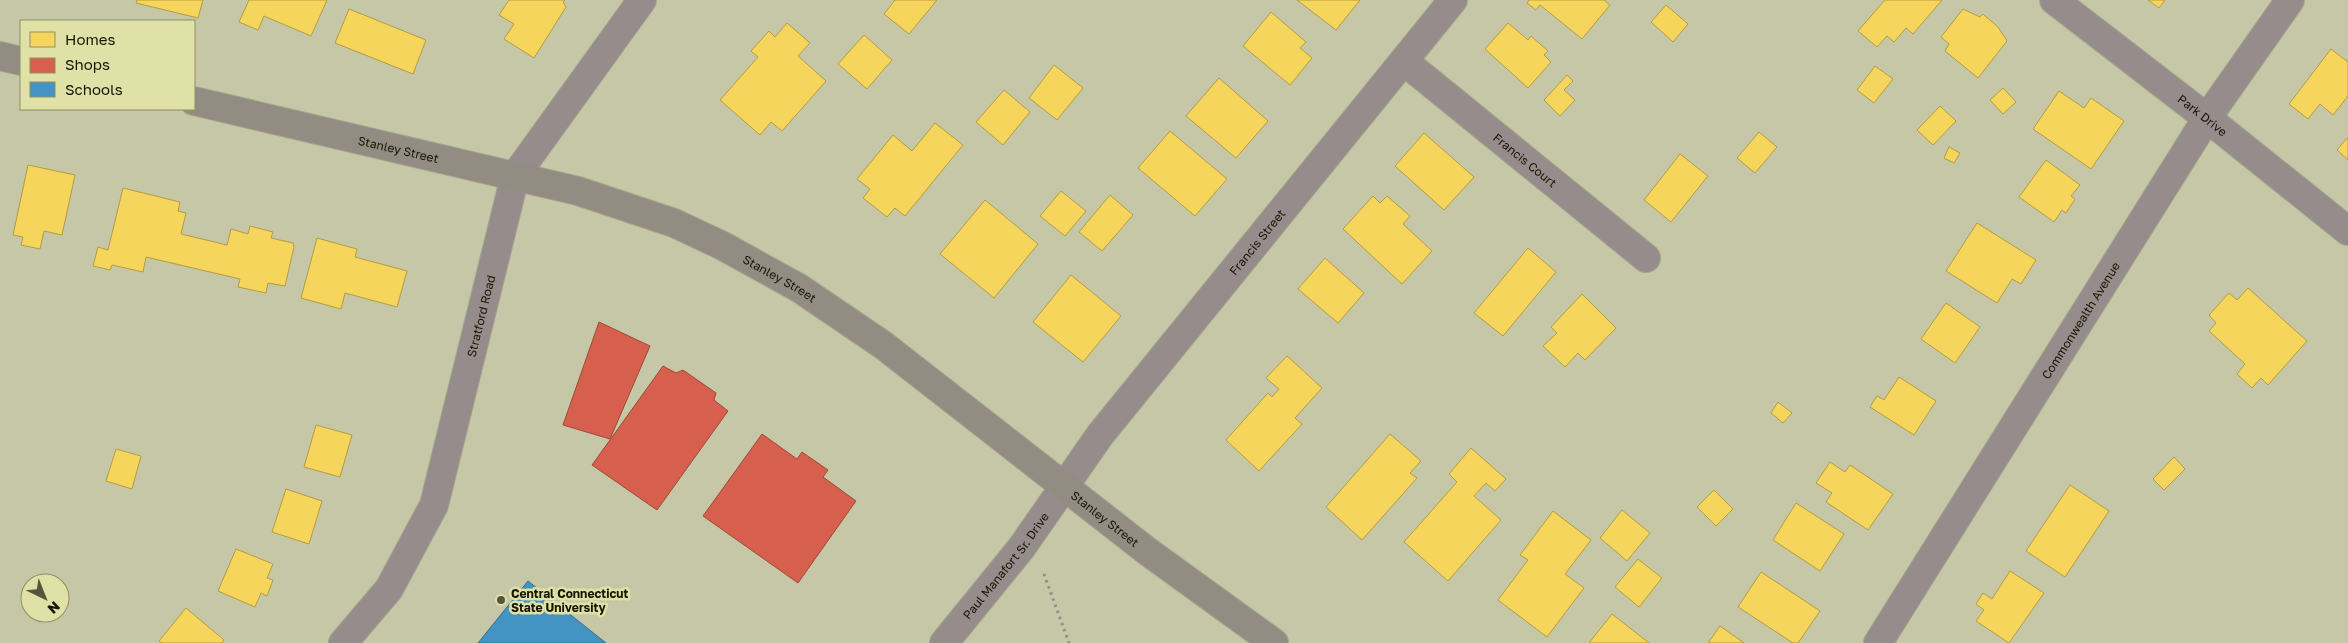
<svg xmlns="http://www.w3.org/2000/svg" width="2348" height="643" font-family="'Golos Text',sans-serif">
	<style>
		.homes { fill: #f6d55c; stroke: #b39c41 }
		.shops { fill: #d6604d; stroke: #9d4a36 }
		.schools { fill: #4393c3; stroke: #366e89 }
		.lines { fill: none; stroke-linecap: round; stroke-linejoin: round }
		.minor-casing { stroke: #a3a58c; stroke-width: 30 }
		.major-casing { stroke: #a3a58c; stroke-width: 30 }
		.path { stroke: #938f83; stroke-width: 3; stroke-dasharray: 2.5 4; stroke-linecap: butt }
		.minor { stroke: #958c8b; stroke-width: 28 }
		.major { stroke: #938c83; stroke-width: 28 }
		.poi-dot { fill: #54553c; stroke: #dfe1a6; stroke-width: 2 }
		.labels { text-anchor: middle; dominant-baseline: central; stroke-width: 5; stroke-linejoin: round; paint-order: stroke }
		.street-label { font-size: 12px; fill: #171702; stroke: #dfe1a6 }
		.poi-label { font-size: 12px; font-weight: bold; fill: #171702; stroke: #dfe1a6; text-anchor: start }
	</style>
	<rect width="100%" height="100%" fill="#c5c7a7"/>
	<g class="homes">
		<polygon points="137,0 203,0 198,18 136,3"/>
		<polygon points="249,0 327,0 311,36 264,16 258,30 239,22"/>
		<polygon points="509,0 565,0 563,2 566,7 534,58 504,39 514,24 499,15"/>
		<polygon points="895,0 937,0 909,34 884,14"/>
		<polygon points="1297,0 1360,0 1336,30"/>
		<polygon points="1529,0 1604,0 1610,5 1582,39 1540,5 1536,10 1527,3"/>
		<polygon points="1885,0 1942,0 1913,34 1906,28 1894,42 1887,36 1877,47 1858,31"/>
		<polygon points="2148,0 2165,0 2159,8"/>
		<polygon points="1666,5 1688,24 1673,42 1651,22"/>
		<polygon points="349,9 426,40 413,74 335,43"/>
		<polygon points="1963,9 1980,17 1983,14 1998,27 2007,41 1978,78 1945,51 1949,44 1941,37"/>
		<polygon points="1271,12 1306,42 1300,48 1312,58 1290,85 1243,46"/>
		<polygon points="787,23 810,43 798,56 826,81 782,131 771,122 760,135 720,100 758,57 751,51 769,31 775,37"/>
		<polygon points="1508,23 1528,40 1531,36 1548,51 1544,55 1551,62 1528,88 1485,49"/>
		<polygon points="864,35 892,60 867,89 838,64"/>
		<polygon points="2331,49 2348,62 2348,96 2333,115 2320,104 2308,119 2289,104"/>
		<polygon points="1054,65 1083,88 1057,120 1029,98"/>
		<polygon points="1875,66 1893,79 1874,103 1857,90"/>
		<polygon points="1567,75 1573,81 1564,90 1575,100 1560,116 1544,100"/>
		<polygon points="1219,78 1268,121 1236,158 1186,116"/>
		<polygon points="2003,88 2016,102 2003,114 1990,100"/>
		<polygon points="1004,90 1030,112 1003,145 976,122"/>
		<polygon points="2059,91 2084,108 2091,98 2124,121 2091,169 2033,129"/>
		<polygon points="1940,106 1956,121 1933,145 1917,130"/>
		<polygon points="935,123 963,145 905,216 895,208 887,217 863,198 870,189 857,179 893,135 912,151"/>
		<polygon points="1170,131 1227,179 1195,216 1138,168"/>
		<polygon points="1759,132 1777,147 1755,173 1737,158"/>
		<polygon points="1424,133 1474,177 1444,210 1395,166"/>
		<polygon points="2348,137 2348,160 2337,150"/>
		<polygon points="1949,147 1960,153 1954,163 1944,158"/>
		<polygon points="1680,154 1708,176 1671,222 1644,200"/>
		<polygon points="2046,160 2080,185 2071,196 2075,199 2066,213 2062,210 2054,222 2019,197"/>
		<polygon points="28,165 75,175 62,235 44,231 40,249 21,245 23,237 13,235"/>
		<polygon points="123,188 180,202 178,211 186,213 181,234 227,245 231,229 248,234 250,226 273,232 271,238 293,243 294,247 285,286 268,283 266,293 238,287 240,279 146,257 143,272 112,265 110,270 93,266 98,247 108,250"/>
		<polygon points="1061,191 1086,211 1065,236 1040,216"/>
		<polygon points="1110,195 1133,215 1102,251 1079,232"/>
		<polygon points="1373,196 1380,203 1387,196 1410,216 1403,224 1432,251 1402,284 1343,229"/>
		<polygon points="985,200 1038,244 994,298 940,254"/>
		<polygon points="1977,223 2036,260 2021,284 2012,279 1997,303 1946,271"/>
		<polygon points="317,238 357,249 355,257 407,271 397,307 345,293 341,309 301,298"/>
		<polygon points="1528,248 1556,272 1503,336 1474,313"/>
		<polygon points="1325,258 1364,293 1338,323 1298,289"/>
		<polygon points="1071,275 1121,316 1083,362 1033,322"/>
		<polygon points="2248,288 2307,341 2268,385 2261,378 2252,388 2237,374 2245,364 2209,331 2216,323 2209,315 2229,293 2237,300"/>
		<polygon points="1582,294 1616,328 1585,360 1578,353 1565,367 1543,346 1557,333 1551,327"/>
		<polygon points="1946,303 1980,327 1955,363 1921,339"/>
		<polygon points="1287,356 1322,388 1295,418 1302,424 1259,471 1226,440 1268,393 1272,397 1279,389 1266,378"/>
		<polygon points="1899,377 1936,401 1914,435 1870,407 1877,396 1884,400"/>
		<polygon points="1778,402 1792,413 1783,423 1771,413"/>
		<polygon points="316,425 352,435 340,477 304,467"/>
		<polygon points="1390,434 1421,461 1410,473 1417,478 1362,540 1326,507"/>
		<polygon points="1471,448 1506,479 1495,491 1486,483 1474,496 1501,520 1448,581 1404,542 1457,482 1449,474"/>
		<polygon points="116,449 141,456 132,489 106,481"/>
		<polygon points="2174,457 2185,469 2164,490 2153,479"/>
		<polygon points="1830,462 1845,472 1850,465 1893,494 1868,530 1826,502 1832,493 1816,483"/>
		<polygon points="2070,485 2109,511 2065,577 2026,551"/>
		<polygon points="286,489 322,501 309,544 272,532"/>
		<polygon points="1714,490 1733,509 1716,526 1697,507"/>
		<polygon points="1796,503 1844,534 1820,571 1773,540"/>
		<polygon points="1622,510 1650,533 1627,561 1600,538"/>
		<polygon points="1553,511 1591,540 1565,574 1584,588 1547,637 1498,600 1528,560 1520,555"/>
		<polygon points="236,549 273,564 267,578 273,580 267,596 261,593 255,607 218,591"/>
		<polygon points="1638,559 1662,578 1639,607 1615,587"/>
		<polygon points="2010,571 2044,593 2009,643 1976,621 1984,610 1976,604 1983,593 1992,599"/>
		<polygon points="1761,572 1820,611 1798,643 1793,643 1738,607"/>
		<polygon points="186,608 224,640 222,643 162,643 159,641"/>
		<polygon points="1612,614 1649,643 1589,643"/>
		<polygon points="1720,626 1744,643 1708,643"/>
	</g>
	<g class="shops">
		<polygon points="599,322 650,346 610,439 563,425"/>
		<polygon points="663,366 676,373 683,370 716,393 714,400 728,411 657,510 592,465"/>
		<polygon points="762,434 797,459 802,452 828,470 823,477 856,501 798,583 703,516"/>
	</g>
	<polygon class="schools" points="528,581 606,643 478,643"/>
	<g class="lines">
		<g class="minor-casing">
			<g id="minor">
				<path id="s1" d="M2054 0 2207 118 2348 231"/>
				<path id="s2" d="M1405 62 1646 258"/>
				<path id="s3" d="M343 643 389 589 434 505 515 176 642 0"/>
				<path id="s4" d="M944 643 1022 547 1100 435 1453 0"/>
				<path id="s5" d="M1878 643 2207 118 2290 0"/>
			</g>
		</g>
		<g class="major-casing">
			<g id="major">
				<polyline points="0,56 21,61"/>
				<path id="s6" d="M194 101 578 191 674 223 721 245 799 288 883 345 1147 551 1274 643"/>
			</g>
		</g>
		<polyline class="path" points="1044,574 1069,643"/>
		<use href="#minor" class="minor"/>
		<use href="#major" class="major"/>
	</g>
	<circle class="poi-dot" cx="501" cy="600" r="5"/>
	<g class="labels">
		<g class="street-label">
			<text stroke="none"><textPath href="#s1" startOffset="188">Park Drive</textPath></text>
			<text stroke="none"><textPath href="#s6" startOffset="210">Stanley Street</textPath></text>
			<text stroke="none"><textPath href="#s2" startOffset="155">Francis Court</textPath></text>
			<text stroke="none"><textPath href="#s4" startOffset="509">Francis Street</textPath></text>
			<text stroke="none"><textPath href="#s6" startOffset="615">Stanley Street</textPath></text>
			<text stroke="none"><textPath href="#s3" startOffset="361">Stratford Road</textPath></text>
			<text stroke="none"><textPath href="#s5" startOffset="381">Commonwealth Avenue</textPath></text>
			<text stroke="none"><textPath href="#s6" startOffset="1020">Stanley Street</textPath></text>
			<text stroke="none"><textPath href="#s4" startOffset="99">Paul Manafort Sr. Drive</textPath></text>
		</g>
		<g class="poi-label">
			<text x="511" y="593">Central Connecticut<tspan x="511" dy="14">State University</tspan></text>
		</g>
	</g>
	<rect x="20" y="20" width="175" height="90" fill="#dfe1a6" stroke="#8f9064"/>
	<rect x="30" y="32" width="25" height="15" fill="#f6d55c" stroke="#8f9064"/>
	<text x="65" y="45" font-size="15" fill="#171702">Homes</text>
	<rect x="30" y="58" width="25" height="15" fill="#d6604d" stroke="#8f9064"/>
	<text x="65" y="70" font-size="15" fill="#171702">Shops</text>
	<rect x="30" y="82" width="25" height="15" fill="#4393c3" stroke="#8f9064"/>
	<text x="65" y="95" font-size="15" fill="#171702">Schools</text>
	<g transform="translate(45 598) rotate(137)"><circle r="24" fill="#dfe1a6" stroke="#8f9064"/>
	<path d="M0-4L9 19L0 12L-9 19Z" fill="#54553c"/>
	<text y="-8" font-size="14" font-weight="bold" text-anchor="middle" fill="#171702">N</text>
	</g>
</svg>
